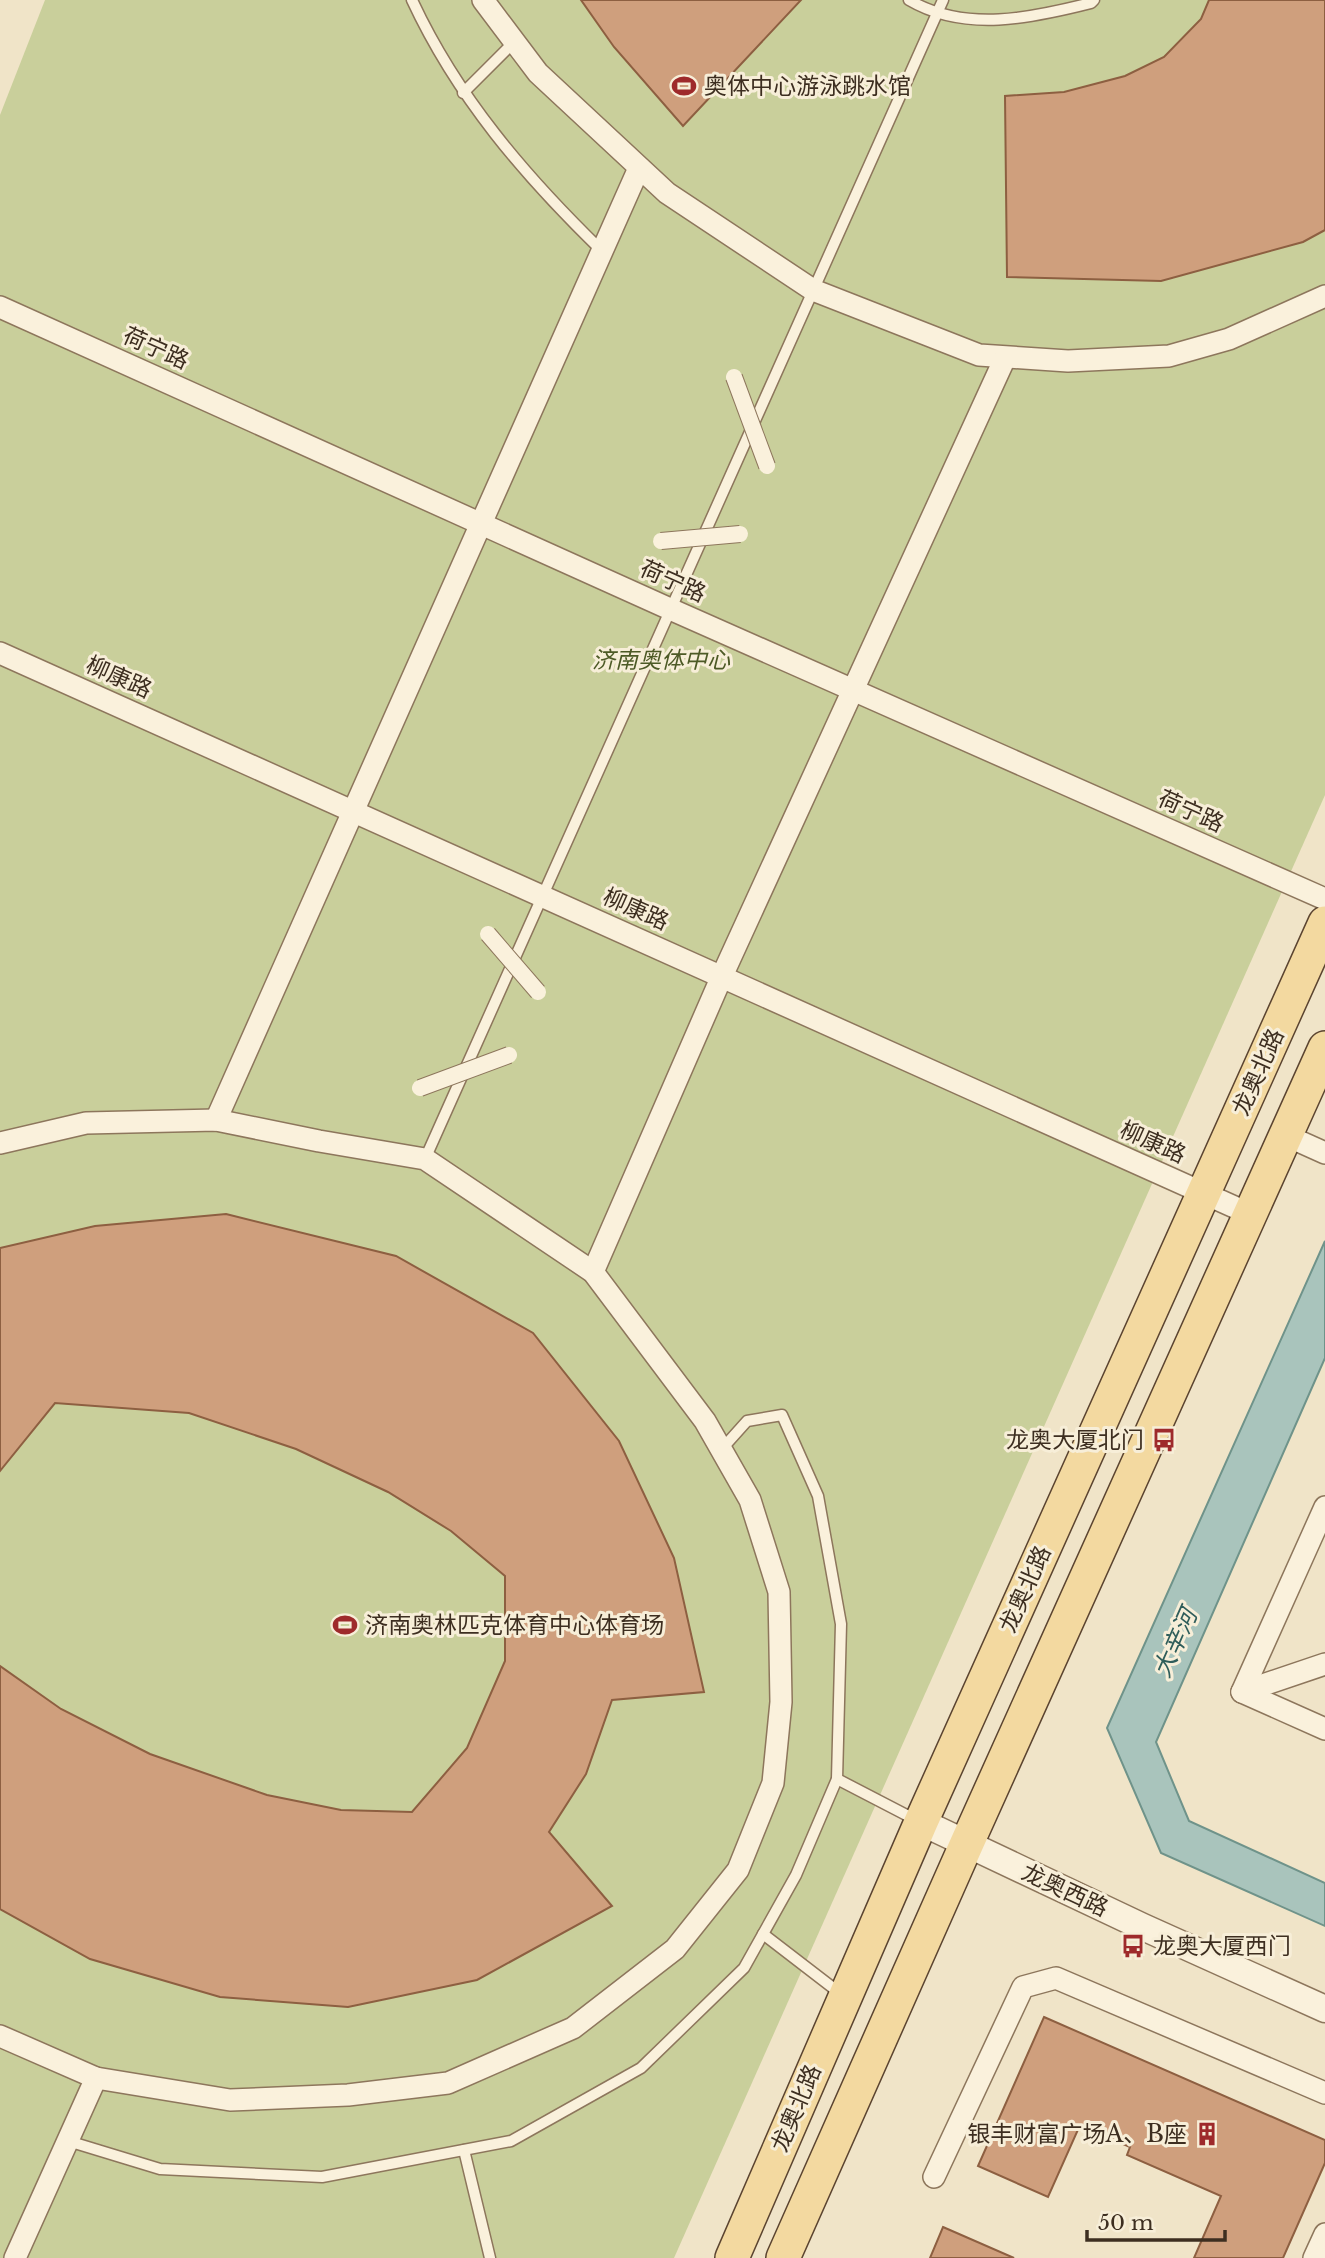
<svg xmlns="http://www.w3.org/2000/svg" width="1325" height="2258" font-family="'Libre Baskerville','Noto Sans SC',serif">
	<style>
		.green { fill: #c9cf9b }
		.water { fill: #a9c4bc; stroke: #6f938a; stroke-width: 2 }
		.building { fill: #cf9f7d; stroke: #8d5f41; stroke-width: 2 }
		.lines { fill: none; stroke-linecap: round; stroke-linejoin: round }
		.service-casing { stroke: #8d765c; stroke-width: 13 }
		.minor-casing { stroke: #8d765c; stroke-width: 24 }
		.tertiary-casing { stroke: #8d765c; stroke-width: 29 }
		.primary-casing { stroke: #5b4430; stroke-width: 36 }
		.service { stroke: #faf1dc; stroke-width: 10 }
		.minor { stroke: #faf1dc; stroke-width: 21 }
		.tertiary { stroke: #faf1dc; stroke-width: 26 }
		.primary { stroke: #f3d9a0; stroke-width: 33 }
		.pedestrian-bridge-casing { stroke: #8d765c; stroke-width: 18; stroke-linecap: butt }
		.pedestrian-bridge { stroke: #faf1dc; stroke-width: 16 }
		.labels { text-anchor: middle; dominant-baseline: central; stroke-width: 6; stroke-linejoin: round; paint-order: stroke }
		.poi-label { font-size: 23px; fill: #3d2e20; stroke: #f7eed8; text-anchor: start }
		.street-label { font-size: 23px; fill: #3d2e20; stroke: #f7eed8 }
		.park-label { font-size: 23px; font-style: italic; fill: #4d5a26; stroke: #f7eed8 }
		.water-label { font-size: 24px; font-style: italic; fill: #2f5d5a; stroke: #f7eed8 }
	</style>
	<rect width="100%" height="100%" fill="#f0e4c8"/>
	<polygon class="green" points="45,0 1325,0 1325,795 674,2258 0,2258 0,115"/>
	<polygon class="water" points="1325,1241 1325,1358 1156,1742 1189,1821 1325,1883 1325,1926 1161,1853 1107,1728"/>
	<g class="building">
		<polygon points="581,0 801,0 683,126 614,47"/>
		<polygon points="1209,0 1325,0 1325,230 1303,242 1161,281 1007,277 1005,96 1064,92 1125,76 1164,57 1201,19"/>
		<polygon points="226,1214 396,1256 533,1333 619,1441 674,1558 704,1692 612,1700 586,1774 549,1832 612,1906 477,1980 348,2007 220,1997 90,1959 0,1909 0,1666 61,1709 150,1754 267,1795 341,1810 412,1812 467,1748 505,1661 505,1576 451,1531 388,1492 296,1449 189,1413 55,1403 0,1471 0,1248 95,1226"/>
		<polygon points="1044,2017 1325,2140 1325,2163 1283,2258 1194,2258 1221,2196 1127,2155 1130,2147 1080,2125 1048,2197 978,2166"/>
		<polygon points="943,2227 1014,2258 930,2258"/>
	</g>
	<g class="lines">
		<g class="service-casing">
			<g id="service">
				<path d="M412 0C457 97 525 176 601 250"/>
				<path d="M909 0C965 33 1032 18 1091 3L1094 0"/>
				<polyline points="463,93 514,42"/>
				<polyline points="425,1159 943,0"/>
				<polyline points="837,1779 918,1821"/>
				<polyline points="763,1934 841,1994"/>
				<polyline points="68,2141 160,2169 322,2177 511,2141 641,2068 744,1968 796,1875 837,1779 841,1624 818,1496 782,1415 747,1421 721,1450"/>
				<polyline points="464,2150 490,2258"/>
			</g>
		</g>
		<g class="minor-casing">
			<g id="minor">
				<polyline points="483,0 538,73 667,193 813,290 979,355 1068,361 1169,356 1229,339 1325,296"/>
				<polyline points="0,307 670,609 1325,899"/>
				<polyline points="0,653 1250,1214"/>
				<polyline points="216,1120 639,168"/>
				<polyline points="1285,1135 1325,1153"/>
				<polyline points="0,1143 86,1123 216,1120 319,1141 425,1159 593,1272 705,1421 750,1500 779,1592 781,1702 773,1783 738,1870 675,1949 573,2028 448,2083 348,2095 230,2100 96,2078 0,2036"/>
				<polyline points="593,1272 722,976 1005,358"/>
				<polyline points="1325,1507 1242,1692 1325,1729"/>
				<polyline points="1242,1692 1325,1664"/>
				<polyline points="934,2177 1023,1987 1056,1978 1325,2093"/>
				<polyline points="15,2258 96,2078"/>
				<polyline points="1314,2258 1325,2234"/>
			</g>
		</g>
		<g class="tertiary-casing">
			<polyline id="tertiary" points="921,1822 1143,1927 1325,2009"/>
		</g>
		<g class="primary-casing">
			<g id="primary">
				<polyline points="732,2258 921,1822 1325,923"/>
				<polyline points="783,2258 967,1843 1325,1048"/>
			</g>
		</g>
		<use href="#service" class="service"/>
		<use href="#minor" class="minor"/>
		<use href="#tertiary" class="tertiary"/>
		<use href="#primary" class="primary"/>
		<g class="pedestrian-bridge-casing">
			<g id="pedestrian-bridge">
				<polyline points="734,377 767,466"/>
				<polyline points="661,541 740,534"/>
				<polyline points="488,934 538,992"/>
				<polyline points="420,1088 509,1055"/>
			</g>
		</g>
		<use href="#pedestrian-bridge" class="pedestrian-bridge"/>
	</g>
	<defs>
		<g id="stadium-bare" transform="scale(1.89)"><path d="M0-5a6.5 5 0 1 0 0 10a6.5 5 0 1 0 0-10ZM-3.5-1.8h7v3.6h-7Z" fill="#9e2a2b" stroke="#f7eed8" stroke-width="2.5" paint-order="stroke"/></g>
		<g id="bus-bare" transform="scale(1.89)"><path d="M-5-6H5V4H4V6H2V4H-2V6H-4V4H-5ZM-3.5-4V0h7V-4ZM-3.5 1.2v1.5H-2V1.2ZM2 1.2v1.5H3.5V1.2Z" fill="#9e2a2b" stroke="#f7eed8" stroke-width="2.5" paint-order="stroke"/></g>
		<g id="building-bare" transform="scale(1.89)"><path d="M-4-6H4V6H1V3H-1V6H-4ZM-2.5-4.3h1.7v1.8h-1.7ZM.8-4.3h1.7v1.8H.8ZM-2.5-1h1.7V.8h-1.7ZM.8-1h1.7V.8H.8Z" fill="#9e2a2b" stroke="#f7eed8" stroke-width="2.5" paint-order="stroke"/></g>
	</defs>
	<g fill-rule="evenodd">
		<use href="#stadium-bare" x="684" y="86"/>
		<use href="#bus-bare" x="1164" y="1440"/>
		<use href="#stadium-bare" x="345" y="1625"/>
		<use href="#bus-bare" x="1133" y="1946"/>
		<use href="#building-bare" x="1207" y="2134"/>
	</g>
	<g class="labels">
		<g class="poi-label">
			<text x="704" y="86">奥体中心游泳跳水馆</text>
			<text x="1144" y="1440" text-anchor="end">龙奥大厦北门</text>
			<text x="365" y="1625">济南奥林匹克体育中心体育场</text>
			<text x="1153" y="1946">龙奥大厦西门</text>
			<text x="1187" y="2134" text-anchor="end">银丰财富广场A、B座</text>
		</g>
		<g class="street-label">
			<text transform="translate(156 348) rotate(24)">荷宁路</text>
			<text transform="translate(673 581) rotate(24)">荷宁路</text>
			<text transform="translate(119 677) rotate(24)">柳康路</text>
			<text transform="translate(1191 811) rotate(24)">荷宁路</text>
			<text transform="translate(636 909) rotate(24)">柳康路</text>
			<text transform="translate(1258 1072) rotate(-66)">龙奥北路</text>
			<text transform="translate(1153 1142) rotate(24)">柳康路</text>
			<text transform="translate(1025 1589) rotate(-66)">龙奥北路</text>
			<text transform="translate(1065 1890) rotate(25)">龙奥西路</text>
			<text transform="translate(796 2108) rotate(-67)">龙奥北路</text>
		</g>
		<g class="park-label">
			<text x="661" y="660">济南奥体中心</text>
		</g>
		<g class="water-label">
			<text transform="translate(1175 1643) rotate(-66)">大辛河</text>
		</g>
	</g>
	<path d="M1087 2230v10h138v-10" fill="none" stroke="#3d2e20" stroke-width="3.5"/>
	<text x="1098" y="2230" font-size="21" fill="#3d2e20" stroke="#f7eed8" stroke-width="5" paint-order="stroke">50 m</text>
</svg>
